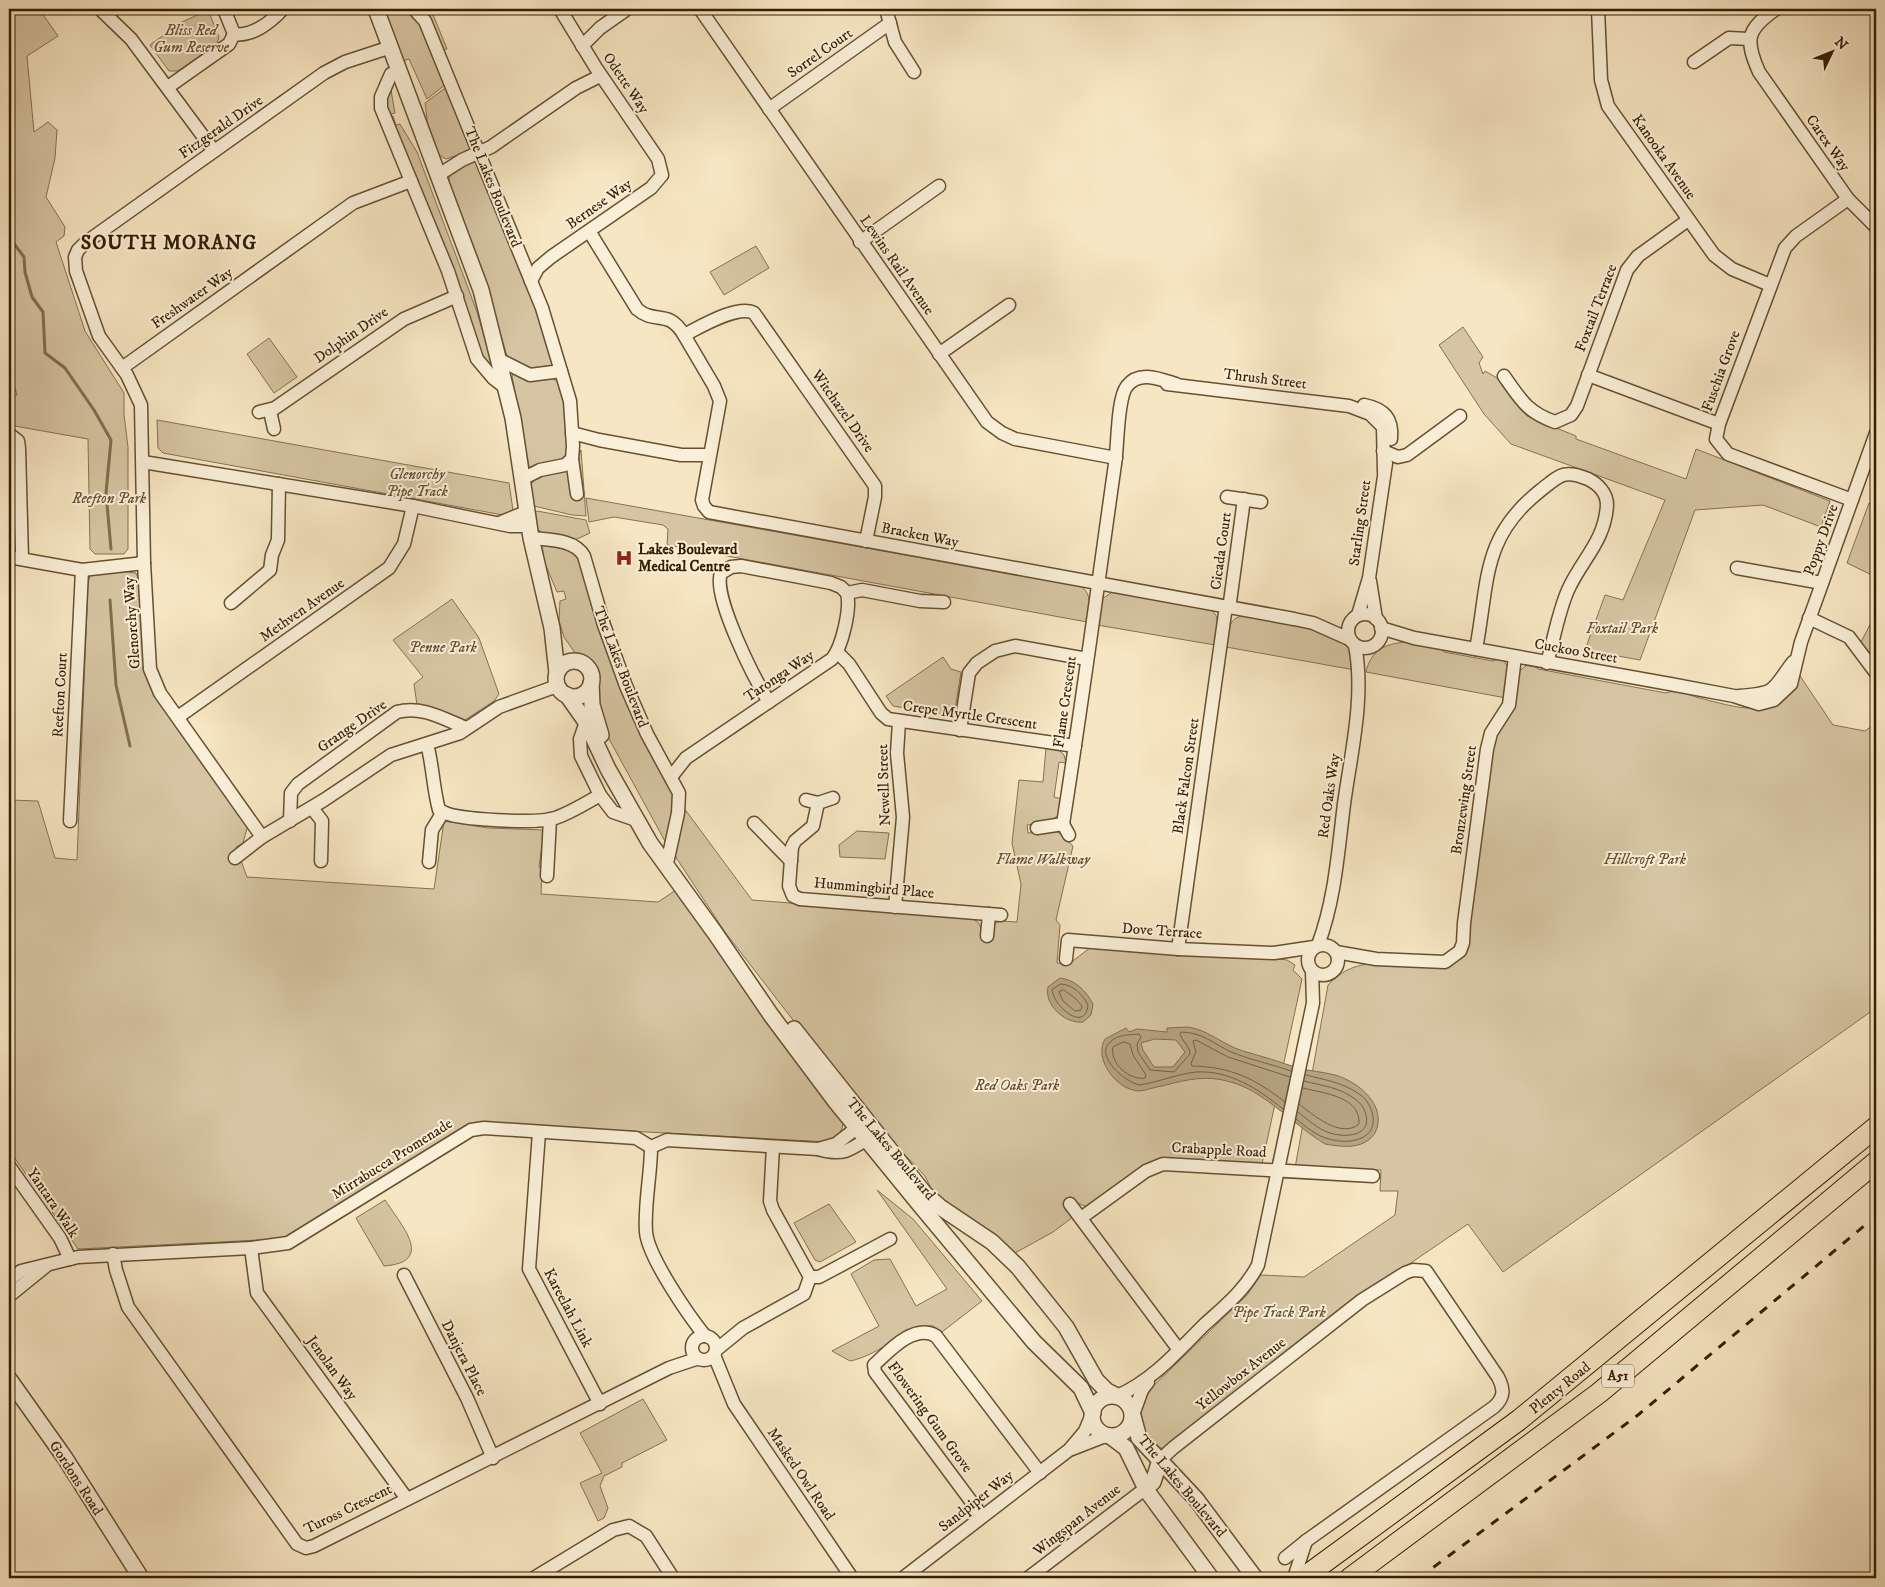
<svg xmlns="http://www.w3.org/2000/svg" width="1885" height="1587" font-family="'IM FELL DW Pica',serif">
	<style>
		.green { fill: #d6c4a2; stroke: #867151 }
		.water { fill: #b5a281; stroke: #826d4d; fill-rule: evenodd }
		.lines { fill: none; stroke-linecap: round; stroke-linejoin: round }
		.shore { stroke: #766040; stroke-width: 1 }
		.stream { stroke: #826d4d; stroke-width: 3 }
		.minor-casing { stroke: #665031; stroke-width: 15 }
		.tertiary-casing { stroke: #665031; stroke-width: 18 }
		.trunk-casing { stroke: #361e00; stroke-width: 22 }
		.minor { stroke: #faefd8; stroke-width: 12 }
		.tertiary { stroke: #faefd8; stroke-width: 15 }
		.trunk { stroke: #f7e6c3; stroke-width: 20 }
		.rail { stroke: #361e00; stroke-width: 3; stroke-dasharray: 9 9; stroke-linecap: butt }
		.labels { text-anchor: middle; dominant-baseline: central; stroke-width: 4; stroke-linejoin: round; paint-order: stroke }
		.shield { fill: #faefd8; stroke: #715d41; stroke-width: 1 }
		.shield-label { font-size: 14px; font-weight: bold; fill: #361e00 }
		.park-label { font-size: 15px; font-style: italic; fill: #665031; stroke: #faefd8 }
		.street-label { font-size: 15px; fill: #361e00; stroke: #faefd8 }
		.poi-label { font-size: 15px; font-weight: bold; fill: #361e00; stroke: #faefd8; text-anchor: start }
		.district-label { font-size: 20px; font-weight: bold; letter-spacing: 1px; fill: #361e00; stroke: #faefd8 }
	</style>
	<rect width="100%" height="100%" fill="#f7e6c3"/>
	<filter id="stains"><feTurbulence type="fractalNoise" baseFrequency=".004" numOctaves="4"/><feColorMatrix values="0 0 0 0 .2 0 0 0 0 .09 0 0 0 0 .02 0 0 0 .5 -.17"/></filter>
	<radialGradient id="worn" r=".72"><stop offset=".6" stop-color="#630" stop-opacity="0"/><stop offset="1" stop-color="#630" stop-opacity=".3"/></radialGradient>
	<g class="green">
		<polygon points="9,9 39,9 58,36 27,56 34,132 48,122 57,130 55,158 46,197 65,227 64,236 56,242 85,331 124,393 124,415 128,447 128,549 124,554 95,554 90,549 88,439 9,425 9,394 17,395 9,367"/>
		<polygon points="382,9 406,9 417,17 446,84 427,99 409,59 403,61"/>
		<polygon points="208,10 219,37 217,44 178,71 169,71 150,45 182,22"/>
		<polygon points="432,12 447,49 442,50 427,16"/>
		<path d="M444 89H448L472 150 446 159C429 153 427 118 425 103Z"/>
		<polygon points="391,90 395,113 388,115 386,97"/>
		<polygon points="393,116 396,125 400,124 417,152 458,261 477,312 494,369 483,360 391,117"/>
		<path d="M477 161 534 298 554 366C535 369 522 371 507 356L490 298 449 181C450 168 467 165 477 161Z"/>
		<polygon points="756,246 769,268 724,295 710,272"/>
		<polygon points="1463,327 1483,357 1479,363 1483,374 1485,371 1497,378 1527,416 1576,436 1576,439 1686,479 1696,449 1830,501 1821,527 1763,505 1695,510 1640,660 1585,650 1605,595 1623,600 1665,500 1511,444 1484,414 1439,345"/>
		<polygon points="269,338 297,377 274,393 247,354"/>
		<polygon points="514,373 551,378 557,381 565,402 569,452 565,459 531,468 529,467 512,376"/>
		<polygon points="157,420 509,483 514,517 163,453 158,448"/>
		<polygon points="581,450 586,516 572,515 534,506 531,485 536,476 569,469 571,496 580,496 578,459"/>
		<path d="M586 498 1080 586C1094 594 1088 609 1087 622L667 545 668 529 663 525 614 517 589 522Z"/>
		<polygon points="1869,503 1876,506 1876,577 1847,563"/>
		<polygon points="537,511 586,520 590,533 575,540 542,533 537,528 535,512"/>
		<polygon points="542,545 576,551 676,800 666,843 608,737 599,714 594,671 590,664 575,653 564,637 559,621 560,601 566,599 564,591 557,592 544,561"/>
		<path d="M127 572 136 573 140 584 145 673 248 825 243 843 236 847 247 877 434 889 444 821 488 828 544 830 539 867 542 870 541 894 658 902 676 890 843 1121C843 1132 837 1137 828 1142L483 1123 292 1234 279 1239 78 1249 9 1150V800L38 801 55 858 77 860 88 583 90 576 98 573Z"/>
		<path d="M1112 592 1211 610C1222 618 1217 633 1215 645L1097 625 1102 599Z"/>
		<polygon points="452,599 479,638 499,694 494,701 465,720 417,705 414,684 423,677 393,640"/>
		<polygon points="1876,613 1876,653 1871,656 1861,642"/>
		<path d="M1244 616C1272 621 1337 624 1350 651 1353 657 1354 664 1355 670L1226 647C1228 634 1227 617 1244 616Z"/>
		<path d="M1405 642 1440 648 1444 652 1493 661 1498 659 1503 660 1509 668 1506 698 1366 672C1371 650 1385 644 1405 642Z"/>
		<polygon points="943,657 951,669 961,672 954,716 893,706 886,696"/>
		<path d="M1527 665H1533L1538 669 1666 693C1676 689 1686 694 1696 697 1736 707 1780 724 1800 676L1833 725 1865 731 1876 723V1008L1503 1272 1468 1224 1402 1269 1164 1448H1155C1140 1429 1137 1418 1144 1395L1247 1295 1261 1275 1304 1277 1395 1215 1398 1191H1380L1381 1170 1295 1168 1328 985C1369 939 1431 984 1460 958L1491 747 1518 672Z"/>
		<polygon points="1046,748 1060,751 1064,755 1066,763 1059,762 1054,797 1062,799 1059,815 1048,822 1027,825 1028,833 1058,832 1073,846 1056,920 1060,925 1057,963 1069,964 1091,947 1270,958 1287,960 1295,965 1293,970 1302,979 1262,1164 1176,1159 1087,1207 1073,1201 1073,1217 1053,1232 1015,1253 997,1236 963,1216 934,1194 925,1176 905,1155 896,1149 857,1103 725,932 677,859 675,854 684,808 752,900 969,917 978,922 982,930 1000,921 1017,922 1021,884 1012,843 1019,780 1043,782"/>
		<polygon points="857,831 889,833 885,859 840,857 839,845"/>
		<path d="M877 1190 913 1219 982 1301 942 1332 933 1326C912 1324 878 1356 850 1361L832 1351 879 1326 851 1274 854 1272 874 1260 890 1259 916 1306 947 1289Z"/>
		<path d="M385 1200C401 1225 436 1262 384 1266L356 1218Z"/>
		<polygon points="829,1204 856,1242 820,1262 815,1260 794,1223"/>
		<polygon points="643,1399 667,1440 622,1463 622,1467 604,1476 600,1486 608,1508 604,1518 598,1521 580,1483 602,1473 580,1433"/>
	</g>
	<g class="water">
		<path d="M1060 978C1076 980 1086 991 1093 1004L1091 1015 1083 1022C1065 1024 1044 1005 1048 987Z"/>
		<path d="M1188 1027C1209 1030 1223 1045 1243 1051 1261 1056 1280 1062 1298 1068 1310 1071 1323 1072 1335 1075 1359 1082 1388 1106 1375 1133 1364 1150 1342 1147 1325 1144 1297 1127 1266 1094 1237 1084 1208 1074 1190 1079 1162 1086 1155 1087 1147 1090 1140 1091 1117 1091 1093 1059 1105 1039L1126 1028 1129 1032 1137 1029 1167 1032V1028ZM1155 1039 1176 1040 1185 1052 1173 1067H1154L1143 1050 1141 1043Z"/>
	</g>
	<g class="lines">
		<g class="shore">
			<path d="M1061 984C1074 985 1083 995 1088 1005 1085 1033 1054 1007 1052 990Z"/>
			<polygon points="1064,990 1076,999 1082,1006 1081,1010 1075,1011 1063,1001 1059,992"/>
			<path d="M1124 1042 1130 1044 1133 1055 1146 1075 1145 1078C1130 1081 1109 1063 1113 1047Z"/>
			<path d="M1285 1102C1254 1078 1231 1067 1192 1066L1191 1063 1196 1052 1193 1041 1196 1040 1228 1057 1290 1077"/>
			<path d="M1299 1104C1313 1115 1341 1139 1359 1124 1361 1096 1322 1093 1303 1088"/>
			<path d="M1283 1109C1258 1089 1230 1070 1196 1072 1178 1074 1158 1082 1140 1085 1126 1083 1094 1056 1110 1042 1118 1034 1130 1035 1139 1034L1141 1037 1137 1044 1138 1052 1150 1070 1174 1072 1190 1054 1189 1049 1180 1035 1181 1032C1202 1032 1214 1044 1231 1052 1250 1060 1272 1064 1291 1071"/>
			<path d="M1298 1112C1307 1119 1319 1130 1330 1133 1346 1138 1371 1136 1366 1115 1364 1108 1361 1103 1355 1099 1339 1087 1323 1086 1304 1081"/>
			<path d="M1296 1119C1305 1126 1318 1137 1329 1139 1349 1145 1380 1140 1372 1112 1369 1104 1366 1098 1359 1094 1342 1082 1325 1080 1306 1075"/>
		</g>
		<g class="stream">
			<polyline points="9,237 24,257 25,272 32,297 43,312 45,353 65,368 94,410 111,440 106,493 111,549"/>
			<polyline points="110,600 116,685 130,746"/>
		</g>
		<g class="minor-casing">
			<g id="minor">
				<polyline points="100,9 131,39 214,151"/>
				<polyline points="414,9 425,21 542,308 570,401 573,446 572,459 565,465 540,470 522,479"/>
				<polyline points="700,9 987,422 1002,433 1015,439 1116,458"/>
				<polyline points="886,9 895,42 914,72"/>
				<polyline points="1598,9 1601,80 1608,106 1714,255 1732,269 1770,285"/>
				<path d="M1776 9C1746 30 1745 40 1759 72L1848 199 1876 227"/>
				<path d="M234 34C252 37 271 22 283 9"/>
				<polyline points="582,46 600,28 627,9"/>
				<polyline points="1694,62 1729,38 1749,39"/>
				<polyline points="391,74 381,97 381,108 448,271 477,359 493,378 506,388"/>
				<polyline points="168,87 229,44 234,34 224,9"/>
				<polyline points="769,109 890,23"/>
				<polyline points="440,174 462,160 491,147 576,88 600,76"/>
				<polyline points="1848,199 1796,236 1785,248 1719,424 1716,439 1728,454 1852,500"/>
				<path d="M589 231 637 309C655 325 668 308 684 335 700 327 738 304 754 313L875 486V497L866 541"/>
				<polyline points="860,242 939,186"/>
				<polyline points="531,281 538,268 551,257 651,188 662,175 658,159 596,68 560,9"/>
				<polyline points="684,335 714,386 720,401 702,500 704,506 709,512 1294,619 1313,623 1349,639"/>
				<polyline points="939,354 1009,305"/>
				<polyline points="500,360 530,375 561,371"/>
				<polyline points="122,368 353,203 411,181"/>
				<polyline points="1588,375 1719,424"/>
				<path d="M1504 376C1521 400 1527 412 1555 422L1571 415 1577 406 1627 270 1638 256 1688 220"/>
				<polyline points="1167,384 1349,406 1370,414 1383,427 1384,472"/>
				<path d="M1364 405C1384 409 1393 418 1391 439"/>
				<polyline points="270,411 274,429"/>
				<polyline points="259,412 275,408 404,319 457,296"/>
				<polyline points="572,433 599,440 681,455 709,455"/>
				<polyline points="9,434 18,441 19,448 22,559"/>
				<polyline points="1383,451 1398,457 1407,455 1460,416"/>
				<polyline points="572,459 577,494"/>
				<polyline points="143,462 413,506 510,526 529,526"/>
				<polyline points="1227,497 1261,502"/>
				<polyline points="499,523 526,512"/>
				<path d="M531 538C549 540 574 539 584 556L604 625 626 686 647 734 679 793 678 813 668 859"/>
				<polyline points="9,557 82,570 144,563"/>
				<polyline points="1737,568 1822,583"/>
				<polyline points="1370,581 1376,619"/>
				<polyline points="847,593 862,590 920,601 944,602"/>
				<polyline points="231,603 270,570 272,555 278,540 279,484"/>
				<circle cx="1365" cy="631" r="17"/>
				<polyline points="1358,615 1369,578 1386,463"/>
				<polyline points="1809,618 1849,637 1876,673"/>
				<polyline points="1381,628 1414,638 1670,684 1734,696 1759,704 1774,700 1791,684 1801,642 1876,433"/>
				<path d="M1476 649C1489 581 1481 537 1541 490 1560 475 1564 469 1588 479 1598 484 1607 493 1607 505 1605 541 1582 559 1568 590 1558 613 1554 639 1547 663"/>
				<polyline points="837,652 849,664 881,713 888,719 1075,746"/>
				<path d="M1739 696C1778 693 1771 691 1793 662"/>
				<path d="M769 702C755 680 712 596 721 573L731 567 741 566 831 583 841 587 847 593"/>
				<polyline points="178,717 389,568 404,544 413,506"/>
				<polyline points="586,722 580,739 581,756 600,795 613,812 636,820"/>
				<polyline points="960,730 969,673 977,663 995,651 1015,646 1087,659"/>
				<path d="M427 744C433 766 433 788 439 810L443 812 432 830 429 862"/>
				<path d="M671 777 686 758 832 659C842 647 851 609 847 593"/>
				<polyline points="806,800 818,803 833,798"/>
				<polyline points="818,803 813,826 795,841 792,847 789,886 793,896 800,899 1001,915"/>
				<polyline points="312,808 322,821 321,861"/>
				<path d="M443 812C457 820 538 824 555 818 570 813 586 803 600 795"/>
				<polyline points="70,821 82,570"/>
				<path d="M290 821 291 793 298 784 397 712C421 705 444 719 466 728"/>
				<polyline points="754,823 791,861"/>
				<polyline points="1063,824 1069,835"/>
				<path d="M1037 828 1063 824C1082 704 1098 584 1115 464 1118 446 1117 398 1127 386 1139 370 1160 379 1176 384"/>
				<polyline points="262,837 160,693 150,669 144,563 141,405 127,375 99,336 76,271 75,257 78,250 85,243 324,73 345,62 391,47"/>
				<polyline points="235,858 262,837 324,800 391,755 460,733 499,707 557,686"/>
				<polyline points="547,876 550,819"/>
				<polyline points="895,907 903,817 897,753 899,722"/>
				<polyline points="987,936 989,914"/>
				<circle cx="1323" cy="960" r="15"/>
				<path d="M1318 945C1335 900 1338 852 1344 804 1351 753 1365 697 1355 645"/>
				<polyline points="1178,949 1225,613 1230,602 1244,499"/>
				<polyline points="1336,952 1376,959 1445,962 1460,951 1463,943 1464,923 1487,749 1491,733 1509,705 1515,657"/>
				<polyline points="1066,959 1068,940 1178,949 1274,953 1314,947"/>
				<polyline points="539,1132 529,1269 600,1404"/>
				<path d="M651 1147C651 1175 644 1204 646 1232 648 1257 689 1316 705 1336"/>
				<polyline points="818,1149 836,1144 863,1123"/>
				<polyline points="9,1166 60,1238 70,1259"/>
				<polyline points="1070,1204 1179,1350"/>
				<polyline points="1081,1218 1146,1171 1163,1164 1373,1176"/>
				<polyline points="251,1248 257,1293 407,1499"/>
				<polyline points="113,1254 116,1270 128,1307 297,1544 306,1548 314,1546 669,1368 696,1359"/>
				<polyline points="404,1275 467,1398 493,1458"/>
				<polyline points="810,1277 819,1277 890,1239"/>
				<path d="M9 1280 21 1271 78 1257 251 1248 288 1243 471 1130 484 1128 636 1138 651 1147 667 1140 818 1149C845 1157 852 1149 874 1134"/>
				<polyline points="9,1296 46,1266"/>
				<circle cx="704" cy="1348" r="12"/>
				<polyline points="716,1350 743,1328 804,1294 810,1277 773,1210 770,1201 773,1147"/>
				<polyline points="714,1355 734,1404 852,1578"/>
				<path d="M1117 1396C1152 1381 1178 1351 1204 1325 1225 1306 1245 1290 1258 1265L1313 1003 1312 971"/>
				<polyline points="1133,1415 1142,1390 1148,1382"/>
				<polyline points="1072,1449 1108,1435"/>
				<path d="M1160 1460 1173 1448 1362 1300 1405 1273 1413 1270 1426 1271 1498 1377C1504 1389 1505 1397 1494 1407L1306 1541 1285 1558"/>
				<path d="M982 1516 875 1372 874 1365C889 1351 914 1323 936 1336L1040 1473"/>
				<polyline points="534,1578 613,1530 629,1526 646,1536 673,1578"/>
				<polyline points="903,1578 1069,1450 1085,1431 1092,1414"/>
				<polyline points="1028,1578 1146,1488"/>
				<polyline points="1294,1578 1306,1541"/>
			</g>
		</g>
		<g class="tertiary-casing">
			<g id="tertiary">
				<polyline points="376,9 481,290 513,418 531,538 552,628 557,673"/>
				<circle cx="574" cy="679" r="18"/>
				<polyline points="591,683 592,705 601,735"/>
				<polyline points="567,695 586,722 608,769 650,843 715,933 771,1015 836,1102 920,1205 1034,1342 1081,1388 1093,1413"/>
				<polyline points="794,1029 925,1194 940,1207 992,1242 1018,1267 1066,1327 1096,1380 1107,1391 1117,1396"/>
				<polyline points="9,1379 65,1458 141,1578"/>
				<circle cx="1112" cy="1416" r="20"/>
				<polyline points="1133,1416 1139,1438 1196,1499 1255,1578"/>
				<polyline points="1110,1436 1126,1448 1147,1491 1211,1578"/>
				<polyline points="1146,1488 1153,1482 1160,1460"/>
			</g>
		</g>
		<g class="trunk-casing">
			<g id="trunk">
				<polyline points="1303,1578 1519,1420 1876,1127"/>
				<polyline points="1350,1578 1599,1393 1876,1162"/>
			</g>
		</g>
		<use href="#minor" class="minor"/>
		<use href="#tertiary" class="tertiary"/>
		<use href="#trunk" class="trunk"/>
		<polyline class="rail" points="1419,1578 1638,1415 1876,1216"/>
	</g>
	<defs>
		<g id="hospital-bare" transform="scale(1.35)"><path d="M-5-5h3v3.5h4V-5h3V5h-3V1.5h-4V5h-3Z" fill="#8f2418" stroke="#faefd8" stroke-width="2.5" paint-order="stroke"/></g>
	</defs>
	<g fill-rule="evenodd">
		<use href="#hospital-bare" x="624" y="558"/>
	</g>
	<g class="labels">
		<rect class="shield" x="1602" y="1364.5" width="32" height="23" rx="4"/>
		<g class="shield-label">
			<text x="1618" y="1376">A51</text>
		</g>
		<g class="park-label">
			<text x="191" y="30">Bliss Red<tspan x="191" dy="17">Gum Reserve</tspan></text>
			<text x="417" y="474">Glenorchy<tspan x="417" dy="17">Pipe Track</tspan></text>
			<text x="109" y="498">Reefton Park</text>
			<text x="1622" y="628">Foxtail Park</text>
			<text x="443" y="647">Penne Park</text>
			<text x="1043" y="859">Flame Walkway</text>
			<text x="1645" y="859">Hillcroft Park</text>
			<text x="1017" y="1085">Red Oaks Park</text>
			<text x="1279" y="1312">Pipe Track Park</text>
		</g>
		<g class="street-label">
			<text transform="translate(820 53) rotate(-35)">Sorrel Court</text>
			<text transform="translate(626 83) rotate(56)">Odette Way</text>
			<text transform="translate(221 127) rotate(-35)">Fitzgerald Drive</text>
			<text transform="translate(1828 143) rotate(55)">Carex Way</text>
			<text transform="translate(1664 157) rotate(55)">Kanooka Avenue</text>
			<text transform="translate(493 187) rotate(68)">The Lakes Boulevard</text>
			<text transform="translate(599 204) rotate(-35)">Bernese Way</text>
			<text transform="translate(897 265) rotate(55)">Lewins Rail Avenue</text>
			<text transform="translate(192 298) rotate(-35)">Freshwater Way</text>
			<text transform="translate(1596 308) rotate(-69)">Foxtail Terrace</text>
			<text transform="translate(351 335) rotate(-35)">Dolphin Drive</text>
			<text transform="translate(1721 371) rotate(-70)">Fuschia Grove</text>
			<text transform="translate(1265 379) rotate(7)">Thrush Street</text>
			<text transform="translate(843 411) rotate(55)">Witchazel Drive</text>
			<text transform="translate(1360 523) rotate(-82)">Starling Street</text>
			<text transform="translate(920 535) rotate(11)">Bracken Way</text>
			<text transform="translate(1821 540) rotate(-70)">Poppy Drive</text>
			<text transform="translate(1221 551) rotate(-82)">Cicada Court</text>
			<text transform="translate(302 610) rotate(-35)">Methven Avenue</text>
			<text transform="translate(132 623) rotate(-94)">Glenorchy Way</text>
			<text transform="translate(1576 651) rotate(10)">Cuckoo Street</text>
			<text transform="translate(621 667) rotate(69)">The Lakes Boulevard</text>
			<text transform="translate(779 676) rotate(-34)">Taronga Way</text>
			<text transform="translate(60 695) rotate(-87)">Reefton Court</text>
			<text transform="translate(1065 702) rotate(-82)">Flame Crescent</text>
			<text transform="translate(970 715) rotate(8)">Crepe Myrtle Crescent</text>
			<text transform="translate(352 726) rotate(-35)">Grange Drive</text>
			<text transform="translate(1186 776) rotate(-82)">Black Falcon Street</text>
			<text transform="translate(884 785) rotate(-92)">Newell Street</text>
			<text transform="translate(1329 796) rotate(-82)">Red Oaks Way</text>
			<text transform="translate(1464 800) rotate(-82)">Bronzewing Street</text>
			<text transform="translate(874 888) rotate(5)">Hummingbird Place</text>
			<text transform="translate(1162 931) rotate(4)">Dove Terrace</text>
			<text transform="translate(891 1149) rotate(50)">The Lakes Boulevard</text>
			<text transform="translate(1219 1150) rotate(3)">Crabapple Road</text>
			<text transform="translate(392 1159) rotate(-32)">Mirrabucca Promenade</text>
			<text transform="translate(53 1203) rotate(56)">Yantara Walk</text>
			<text transform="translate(568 1308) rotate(62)">Kareelah Link</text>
			<text transform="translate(464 1358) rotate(63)">Danjera Place</text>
			<text transform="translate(332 1368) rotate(54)">Jenolan Way</text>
			<text transform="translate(1241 1374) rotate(-38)">Yellowbox Avenue</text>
			<text transform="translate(1560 1388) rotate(-39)">Plenty Road</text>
			<text transform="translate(930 1417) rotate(54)">Flowering Gum Grove</text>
			<text transform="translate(801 1474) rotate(56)">Masked Owl Road</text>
			<text transform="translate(76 1478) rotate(57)">Gordons Road</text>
			<text transform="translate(1182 1486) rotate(50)">The Lakes Boulevard</text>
			<text transform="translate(976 1501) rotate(-38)">Sandpiper Way</text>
			<text transform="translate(348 1509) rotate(-26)">Tuross Crescent</text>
			<text transform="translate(1077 1520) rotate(-38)">Wingspan Avenue</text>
		</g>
		<g class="poi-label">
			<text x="638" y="549">Lakes Boulevard<tspan x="638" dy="17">Medical Centre</tspan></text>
		</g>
		<g class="district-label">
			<text x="169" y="243">SOUTH MORANG</text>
		</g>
	</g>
	<rect width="1885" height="1587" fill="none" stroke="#f7e6c3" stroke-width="30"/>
	<rect x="10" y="10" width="1865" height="1567" fill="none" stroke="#361e00" stroke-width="2.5"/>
	<rect x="15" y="15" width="1855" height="1557" fill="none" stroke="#361e00"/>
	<g transform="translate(1832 52) rotate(47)" stroke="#faefd8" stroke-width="4" paint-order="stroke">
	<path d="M0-4L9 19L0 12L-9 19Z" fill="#361e00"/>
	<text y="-8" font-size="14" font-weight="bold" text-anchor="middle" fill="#361e00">N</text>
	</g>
	<rect width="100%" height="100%" filter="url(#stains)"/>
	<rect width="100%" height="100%" fill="url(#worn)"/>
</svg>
